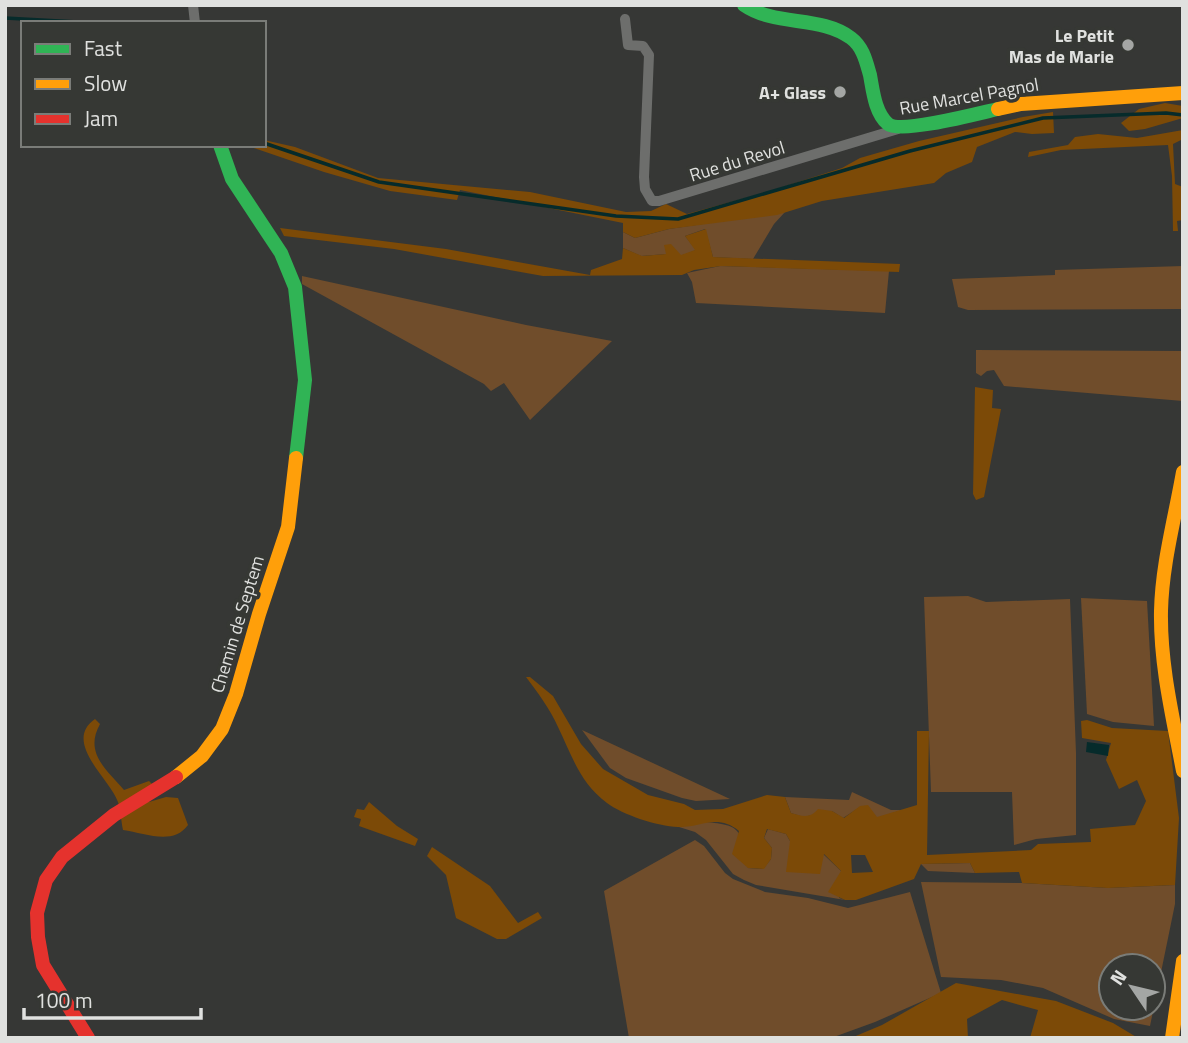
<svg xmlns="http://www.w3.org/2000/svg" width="1188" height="1043" font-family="'Titillium Web',sans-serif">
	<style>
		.green { fill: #704d2b; fill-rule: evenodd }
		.forest { fill: #7c4a07; fill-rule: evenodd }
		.water { fill: #062b2b }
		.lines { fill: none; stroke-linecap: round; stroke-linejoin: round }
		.stream { stroke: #062b2b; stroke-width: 3.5 }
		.street { stroke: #6d6e6c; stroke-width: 10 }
		.fast { stroke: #30b455; stroke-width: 14 }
		.slow { stroke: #ff9f0a; stroke-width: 14 }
		.jam { stroke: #e5322d; stroke-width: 14 }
		.poi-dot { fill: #a4a6a4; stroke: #363834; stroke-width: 2.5 }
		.labels { text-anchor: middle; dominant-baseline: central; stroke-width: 7; stroke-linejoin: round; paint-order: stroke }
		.poi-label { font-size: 18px; font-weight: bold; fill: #e0e1df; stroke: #363834; text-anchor: end }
		.street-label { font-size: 18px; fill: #e0e1df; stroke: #363834 }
	</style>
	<rect width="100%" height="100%" fill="#363735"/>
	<g class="green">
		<polygon points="785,212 774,224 753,259 713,257 705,229 685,236 696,250 681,256 667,254 641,256 623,248 623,232 635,238 669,229"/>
		<polygon points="720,266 889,271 885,313 696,303 692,282 687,273"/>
		<polygon points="1183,266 1181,309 968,310 958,307 952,279 1055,275 1055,270"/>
		<polygon points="302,276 526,325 612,341 530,420 504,383 491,391 484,384 302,284"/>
		<polygon points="976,350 1183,351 1183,401 1004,386 994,370 987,371 981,376 976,373"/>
		<polygon points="968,596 986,602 1070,599 1076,753 1076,835 1036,839 1014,845 1012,792 931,792 924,597"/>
		<polygon points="1081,598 1147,601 1154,726 1113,722 1087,714"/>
		<polygon points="582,730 730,799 696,801 682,798 626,778 610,768"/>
		<polygon points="852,792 891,810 902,810 877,818 860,807 843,818 832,811 803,817 791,813 785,797 849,800"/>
		<path d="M704 822C745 825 739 831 748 868L763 869 771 859 772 848 764 838 768 829 786 834 790 841 823 854 841 871 839 898 845 900 756 885 744 880 733 874 706 840 695 832 679 827Z"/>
		<polygon points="695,840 704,846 725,873 733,879 765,892 808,898 848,908 910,892 941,993 875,1022 831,1038 629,1038 604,891"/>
		<polygon points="970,863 975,873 928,871 921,864"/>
		<path d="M921 882 1022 883 1108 888 1175 885V904L1150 1026 1114 1019 1043 988 1001 980 941 977ZM1111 966H1153V1008H1111Z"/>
	</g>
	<g class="forest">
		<polygon points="1165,103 1183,106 1183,118 1145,129 1129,131 1121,123 1139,109"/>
		<polygon points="1053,112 1054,133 1032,134 1015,132 977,147 972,162 946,173 934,183 822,201 777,215 669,229 635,238 623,232 623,223 460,190 457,200 390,191 324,172 245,145 264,145 264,140 295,147 378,178 530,192 626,212 651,211 666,204 687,214 770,191 842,168 860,158 919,141 1023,117"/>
		<polygon points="1183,130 1183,139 1173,144 1175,184 1183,187 1183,220 1177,221 1178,231 1173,231 1172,176 1168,145 1061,150 1028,157 1029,152 1068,145 1075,137 1098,134 1137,138"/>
		<polygon points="280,228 446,249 590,275 591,270 622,259 623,248 642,256 666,254 664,245 671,244 681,255 695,250 685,236 706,229 713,257 900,264 899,272 721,266 694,270 682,275 543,276 394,249 284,236"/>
		<polygon points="975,387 993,390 992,408 1001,409 984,497 976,500 973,494"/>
		<path d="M526 677H530L553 696 581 744 603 769 648 795 684 804 695 810 723 809 767 795 785 797 791 813C802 816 810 819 818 809L832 811 844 818 860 806 868 805 877 817 917 805V731H929L927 855 1031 850 1038 844 1091 842 1090 829 1135 825 1146 801 1137 780 1119 789 1106 760 1111 743 1082 738 1081 721 1087 720 1112 728 1168 731 1179 818 1175 885 1108 888 1022 883 1019 872 975 873 970 863 921 864 914 879 856 900H845L828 892 841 871 824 854 820 874 786 872 790 841 786 834 767 829 764 838 772 848 771 859 764 869 748 868 732 854 739 831C717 813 701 828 678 827 657 826 623 815 607 803 580 783 572 756 558 727 550 709 538 693 526 677ZM851 855H865L873 872 852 873Z"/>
		<path d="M95 719 100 724C84 753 106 769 124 790L149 781 153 785 149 802 166 797 178 798 188 825C173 846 145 833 123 830 121 821 121 811 118 802 110 779 62 742 95 719Z"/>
		<polygon points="369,802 397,826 418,839 415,846 359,826 361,819 354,817 357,809 364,810"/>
		<polygon points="432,847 490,886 518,923 538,912 542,918 506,939 497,939 456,918 446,875 427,856"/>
		<polygon points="956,983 1056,1001 1113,1023 1138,1038 1030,1038 1038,1010 1002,1000 967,1019 968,1038 851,1038 882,1025"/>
	</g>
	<polygon class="water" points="1087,742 1109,745 1108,756 1086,752"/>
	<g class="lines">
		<g class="stream">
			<polyline points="5,18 96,23"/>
			<polyline points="264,143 379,182 616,216 678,219 910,151 1043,118 1166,113 1183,115"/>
		</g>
		<g class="street">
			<polyline points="193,5 195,23"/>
			<polyline points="625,19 628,45 643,46 649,55 644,177 645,189 652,201 659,201 898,129"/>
		</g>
		<g class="fast">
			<path d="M744 5C776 27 820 15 851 38 863 47 866 61 870 75 873 91 875 113 888 124 901 134 980 113 998 109"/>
			<polyline points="220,145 232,179 281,253 295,287 305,380 296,458"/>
		</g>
		<g class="slow">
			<polyline points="998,109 1021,104 1183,93"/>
			<path d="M1183 472C1175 518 1162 564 1161 611 1160 665 1173 718 1183 771"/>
			<polyline points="176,777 202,756 222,729 236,694 259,614 288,527 296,458"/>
			<polyline points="1172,1038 1183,961"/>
		</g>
		<polyline class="jam" points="88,1038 43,965 38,937 37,913 46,880 62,857 114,815 176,777"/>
	</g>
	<g class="poi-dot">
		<circle cx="1128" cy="45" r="7"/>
		<circle cx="840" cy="92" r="7"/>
	</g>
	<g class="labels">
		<g class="poi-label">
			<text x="1114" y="35">Le Petit<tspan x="1114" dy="21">Mas de Marie</tspan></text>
			<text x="826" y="92">A+ Glass</text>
		</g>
		<g class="street-label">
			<text transform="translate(969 96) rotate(-10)">Rue Marcel Pagnol</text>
			<text transform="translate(737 161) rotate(-17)">Rue du Revol</text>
			<text transform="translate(237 624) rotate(-73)">Chemin de Septem</text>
		</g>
	</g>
	<rect width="1188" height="1043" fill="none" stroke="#e0e1df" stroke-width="14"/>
	<rect x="21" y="21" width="245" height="126" fill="#363834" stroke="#7a7c78" stroke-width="2"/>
	<rect x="35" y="44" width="35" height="10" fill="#30b455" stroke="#7a7c78" stroke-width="2"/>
	<text x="84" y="56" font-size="21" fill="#e0e1df">Fast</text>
	<rect x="35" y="79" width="35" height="10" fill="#ff9f0a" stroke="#7a7c78" stroke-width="2"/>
	<text x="84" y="91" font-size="21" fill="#e0e1df">Slow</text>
	<rect x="35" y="114" width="35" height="10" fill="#e5322d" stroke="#7a7c78" stroke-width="2"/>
	<text x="84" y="126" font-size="21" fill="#e0e1df">Jam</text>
	<g transform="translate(1132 987) rotate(305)"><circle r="33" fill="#363834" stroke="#7a7c78" stroke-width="2"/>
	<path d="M0-5L12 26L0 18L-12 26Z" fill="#a4a6a4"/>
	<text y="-10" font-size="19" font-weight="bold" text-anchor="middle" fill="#e0e1df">N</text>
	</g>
	<path d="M24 1008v10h177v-10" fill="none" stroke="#e0e1df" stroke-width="3.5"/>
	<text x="35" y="1008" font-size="21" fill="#e0e1df" stroke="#363834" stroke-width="5" paint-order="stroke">100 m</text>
</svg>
